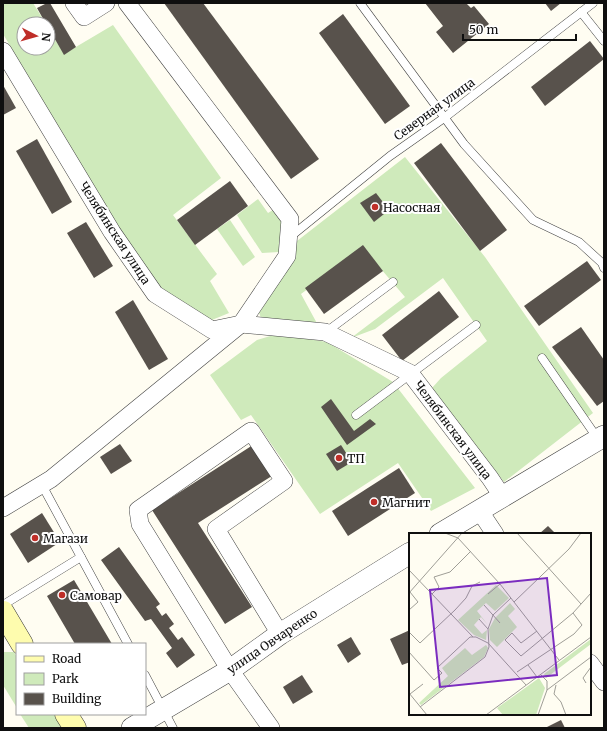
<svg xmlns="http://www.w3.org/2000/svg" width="607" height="731" font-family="Merriweather,serif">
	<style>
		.green { fill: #cfeabb }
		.building { fill: #58524c }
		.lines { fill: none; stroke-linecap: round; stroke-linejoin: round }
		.service-casing { stroke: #424242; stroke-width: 9 }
		.minor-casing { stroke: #424242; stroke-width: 18 }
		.tertiary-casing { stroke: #424242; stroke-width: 22 }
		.secondary-casing { stroke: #313131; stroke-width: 23 }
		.service { stroke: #fff; stroke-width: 8 }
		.minor { stroke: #fff; stroke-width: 17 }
		.tertiary { stroke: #fff; stroke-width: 21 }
		.secondary { stroke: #fefcae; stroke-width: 22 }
		.poi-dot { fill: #bf2e28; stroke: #fff; stroke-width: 1.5 }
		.labels { text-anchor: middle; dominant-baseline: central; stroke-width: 4; stroke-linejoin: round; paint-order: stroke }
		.street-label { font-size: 12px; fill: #0f0f0f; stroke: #fff }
		.poi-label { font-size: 12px; fill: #0f0f0f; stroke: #fff; text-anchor: start }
		.inset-road { fill: none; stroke: #9f9e97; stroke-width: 1 }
		.view { fill: #7b2cbf; fill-opacity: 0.15; stroke: #7b2cbf; stroke-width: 2 }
		.inset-edge { fill: none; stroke: #0f0f0f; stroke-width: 2 }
	</style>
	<rect width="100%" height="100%" fill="#fffdf2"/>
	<g class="green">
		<polygon points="3,3 33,3 46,24 24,24 24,48 48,48 48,28 64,54 113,25 221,178 173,215 217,274 210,281 229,313 207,322 156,289 3,34"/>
		<polygon points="405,157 485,257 593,413 504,482 432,388 441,378 487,341 443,278 375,329 351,338 405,297 363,248 301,294 319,327 262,320 259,313 292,262 297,241"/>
		<path d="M258 199 268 213 276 208C285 222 282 237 279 252L262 253 237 215Z"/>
		<polygon points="230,220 255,257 243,266 217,229"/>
		<polygon points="277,334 327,342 393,382 475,488 431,511 398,463 320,514 251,415 241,420 210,375 257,340"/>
		<polygon points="3,652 14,652 17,657 17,708 3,685"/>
		<polygon points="20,714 54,714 62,728 29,728"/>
	</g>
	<g class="building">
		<polygon points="47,3 50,3 76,47 64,55 48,27 48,24 46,24 37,8"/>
		<polygon points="164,3 203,3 319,159 291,179"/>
		<polygon points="425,3 466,3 471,8 474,6 489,24 453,53 436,32 443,26"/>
		<polygon points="545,3 561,3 551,11"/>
		<polygon points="343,14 410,106 385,124 319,33"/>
		<polygon points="590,41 604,59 545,106 531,87"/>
		<polygon points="3,85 16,108 3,115"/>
		<polygon points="37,139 72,202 52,214 16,151"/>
		<polygon points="441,143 507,230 480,251 414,163"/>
		<polygon points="230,181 248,206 195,245 177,220"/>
		<polygon points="376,193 389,210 374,222 360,203"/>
		<polygon points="86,222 113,266 94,278 67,233"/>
		<polygon points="363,245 383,271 324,314 305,288"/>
		<polygon points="587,261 601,280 539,326 524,306"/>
		<polygon points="439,291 459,317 402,361 382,335"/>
		<polygon points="133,300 168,359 149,370 115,312"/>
		<polygon points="581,327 604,360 604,401 597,406 552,347"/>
		<polygon points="331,399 354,431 370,419 376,424 347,445 321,407"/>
		<polygon points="256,443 275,474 198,523 252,607 225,624 152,510"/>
		<polygon points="120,444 132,461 111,474 100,457"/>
		<polygon points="341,445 352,462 337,471 326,454"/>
		<polygon points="399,468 415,493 348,536 332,511"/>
		<polygon points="42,513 60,542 28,563 10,534"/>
		<polygon points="548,526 556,534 539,534"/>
		<polygon points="119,547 160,604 156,607 162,616 166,613 174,624 169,628 178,640 182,637 195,655 177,668 166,653 172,648 151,619 145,621 101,560"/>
		<polygon points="74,580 112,644 75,644 47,596"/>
		<polygon points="410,630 410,662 402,665 390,639"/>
		<polygon points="351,637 361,654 348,663 337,645"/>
		<polygon points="302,675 313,692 293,704 283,687"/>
		<polygon points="561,720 565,728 545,728"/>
	</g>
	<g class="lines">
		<g class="service-casing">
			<g id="service">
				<polyline points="360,3 464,144 533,220 579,242 602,263 604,268"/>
				<polyline points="581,12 604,41"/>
				<polyline points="290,237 390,156 444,118 593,3"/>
				<polyline points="326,332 393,282"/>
				<polyline points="542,358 598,439"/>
				<polyline points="356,415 476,325"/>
				<polyline points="42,485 128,644"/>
				<polyline points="3,605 81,557"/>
				<polyline points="145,675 173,728"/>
			</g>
		</g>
		<g class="minor-casing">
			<g id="minor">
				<polyline points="74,3 84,17 106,3"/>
				<polyline points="3,51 112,232 155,294 212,330 241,324 325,332 410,373 490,478 502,496"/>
				<polyline points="3,508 51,479 241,324 287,256 290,219 127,3"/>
				<polyline points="479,510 495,534"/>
				<polyline points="590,663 604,682"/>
				<polyline points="271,728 230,670 140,524 138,510 251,431 284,481 216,529 280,634"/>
			</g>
		</g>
		<g class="tertiary-casing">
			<g id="tertiary">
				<polyline points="440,534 604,436"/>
				<polyline points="132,728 230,670 280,634 410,553"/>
			</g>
		</g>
		<g class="secondary-casing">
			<g id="secondary">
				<polyline points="3,612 22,644"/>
				<polyline points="66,714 75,728"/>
			</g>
		</g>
		<use href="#service" class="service"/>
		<use href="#minor" class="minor"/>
		<use href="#tertiary" class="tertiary"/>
		<use href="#secondary" class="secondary"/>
	</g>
	<g class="poi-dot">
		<circle cx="375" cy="207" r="4"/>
		<circle cx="339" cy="458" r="4"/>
		<circle cx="374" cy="502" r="4"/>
		<circle cx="35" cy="538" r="4"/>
		<circle cx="62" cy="595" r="4"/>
	</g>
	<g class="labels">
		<g class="street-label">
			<text transform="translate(434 109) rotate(-36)">Северная улица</text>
			<text transform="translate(115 233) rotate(57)">Челябинская улица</text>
			<text transform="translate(453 430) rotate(53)">Челябинская улица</text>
			<text transform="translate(272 641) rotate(-34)">улица Овчаренко</text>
		</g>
		<g class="poi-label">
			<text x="383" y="207">Насосная</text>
			<text x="347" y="458">ТП</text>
			<text x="382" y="502">Магнит</text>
			<text x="43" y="538">Магази</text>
			<text x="70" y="595">Самовар</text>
		</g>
	</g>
	<g transform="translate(409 533)">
		<rect width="182" height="182" fill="#fffdf2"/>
		<path d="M87 52 100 65 86 78 77 70 68 78 79 92 72 84 65 92 73 101 78 97 77 107 65 102 49 87ZM101 70 106 76 99 83 108 94 88 114 81 107 80 96 86 85ZM182 106V111L137 145 135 141ZM77 112 79 115 75 124 12 172 10 170 39 143 33 135 56 115 63 122ZM130 145 136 155 127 182H94L88 175Z" fill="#cfeabb"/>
		<path class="inset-road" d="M36 0 49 5 91 51 150 127M108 0 172 71M0 37 64 104M0 60 53 0M23 61 30 54 25 44 41 39 62 18M79 61 91 51M105 69 160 16 172 0M75 72 91 90M0 77 9 69 1 59M70 86 79 96M128 98 112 110 103 100 96 107 112 123 164 80 182 60M0 99 11 110 46 77 57 65 63 53 71 49M0 119 25 147 33 140 28 135 61 104H67L79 110 117 152M119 132 128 144M108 139 165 101 173 92 164 80M177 150 174 145 182 134M147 152 145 161 152 169 157 182M138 157 182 124M0 160 18 182M1 161 14 151M11 174 76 124 80 114 79 96 84 82 102 65M77 182 182 104M129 182 138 157V148L131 141"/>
		<path class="view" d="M138 45 148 142 31 154 21 57Z"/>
		<rect width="182" height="182" class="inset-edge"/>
	</g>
	<rect width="607" height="731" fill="none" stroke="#0f0f0f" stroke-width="8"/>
	<rect x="16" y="643" width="130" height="72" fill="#ffffff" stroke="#9f9f9f"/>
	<rect x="24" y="656" width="20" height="6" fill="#fefcae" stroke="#9f9f9f"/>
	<text x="52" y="663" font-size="12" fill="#0f0f0f">Road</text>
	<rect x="24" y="673" width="20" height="12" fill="#cfeabb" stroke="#9f9f9f"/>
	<text x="52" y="683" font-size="12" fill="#0f0f0f">Park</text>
	<rect x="24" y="693" width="20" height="12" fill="#58524c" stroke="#9f9f9f"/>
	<text x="52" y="703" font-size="12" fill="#0f0f0f">Building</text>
	<g transform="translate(36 36) rotate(96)"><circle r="19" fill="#ffffff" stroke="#9f9f9f"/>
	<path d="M0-3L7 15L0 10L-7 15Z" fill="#bf2e28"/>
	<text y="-6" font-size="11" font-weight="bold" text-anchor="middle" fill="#0f0f0f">N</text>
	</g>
	<path d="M463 34v6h113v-6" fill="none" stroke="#0f0f0f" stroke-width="2"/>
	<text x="469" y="34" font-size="12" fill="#0f0f0f" stroke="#ffffff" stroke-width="3" paint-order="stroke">50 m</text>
</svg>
